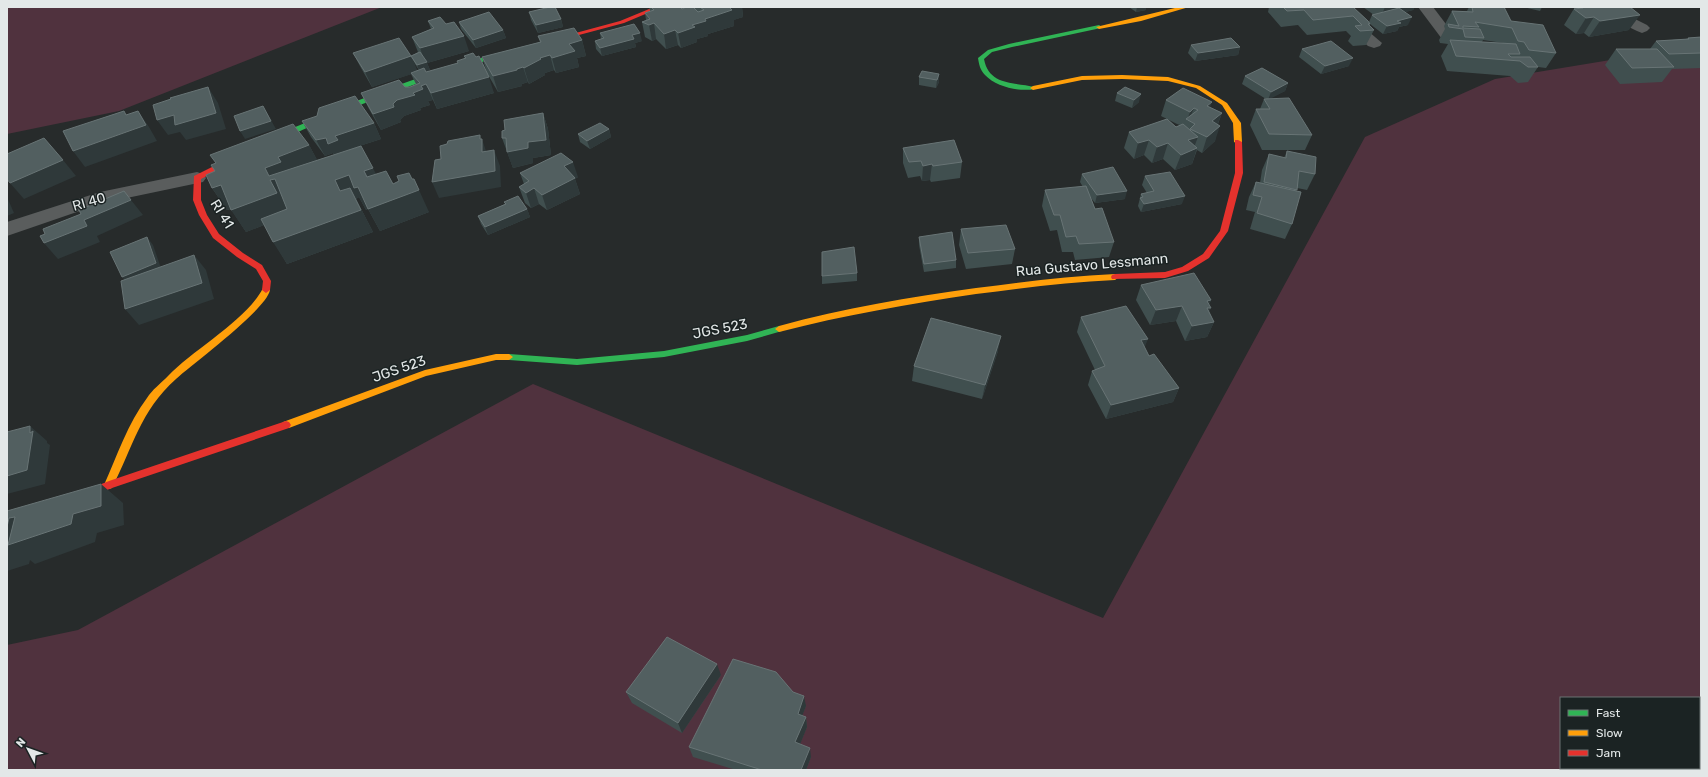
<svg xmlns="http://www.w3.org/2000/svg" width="1708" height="777" font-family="Rubik,sans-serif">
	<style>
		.green { fill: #50323e; fill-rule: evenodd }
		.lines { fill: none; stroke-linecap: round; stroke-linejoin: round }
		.street { fill: #5a5d5d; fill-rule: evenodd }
		.fast { fill: #30b455; fill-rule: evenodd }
		.slow { fill: #ff9f0a; fill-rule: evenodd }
		.jam { fill: #e5322d; fill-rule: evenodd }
		.wall { fill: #404f4f; fill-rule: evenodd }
		.shaded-wall { fill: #2f393a }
		.building { fill: #525f60; stroke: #687475 }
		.labels { text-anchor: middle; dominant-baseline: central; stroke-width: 3; stroke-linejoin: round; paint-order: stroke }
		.street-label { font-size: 14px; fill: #e3e8e8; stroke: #1b2323 }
	</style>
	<rect width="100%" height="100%" fill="#272b2b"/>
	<g class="green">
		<polygon points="7,7 382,7 119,111 7,134"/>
		<path d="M1677 49 1701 55V770H7V645L78 630 533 384 1103 618 1365 137 1495 79ZM1561 698H1699V768H1561Z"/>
	</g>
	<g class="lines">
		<g class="street">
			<polygon points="1324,7 1340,7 1382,43 1380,46 1374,48 1368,46"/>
			<polygon points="1418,7 1433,7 1455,36 1452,39 1447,41 1442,39"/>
			<polygon points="1592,7 1611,7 1647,25 1650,28 1647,31 1642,33 1637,31 1594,10"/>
			<polygon points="197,172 203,174 206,178 203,182 103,203 7,236 7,222 100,192"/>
		</g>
		<g class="fast">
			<path d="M1099 25 1102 27 1101 28 1012 47 992 52 984 59C989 86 1014 82 1035 87V89C1020 92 996 87 985 75 980 70 979 64 978 58L988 50 1009 44Z"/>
			<path d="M510 50 512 51V53C430 77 350 106 273 144H270L266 142C274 134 299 126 310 121 374 92 442 68 510 50Z"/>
			<polygon points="779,326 783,329 782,331 747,341 664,357 577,365 509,360 505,357 509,354 577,359 664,351 747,335"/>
		</g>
		<g class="slow">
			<polygon points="1179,7 1189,7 1141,21 1099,29 1096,27"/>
			<polygon points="1122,75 1168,77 1200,86 1227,103 1241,123 1242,142 1238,144 1234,142 1233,123 1222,105 1196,88 1168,81 1122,79 1082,80 1033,90 1030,88 1033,86 1082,76"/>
			<path d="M1115 274 1119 277 1115 280C1068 282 1022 288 976 294 909 304 844 315 779 332L775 329 779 326C844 308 910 297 976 288 1022 282 1068 276 1115 274Z"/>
			<path d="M266 287 270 290C266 310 195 362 176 379 140 411 133 447 112 488L109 489 106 488 104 485C117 456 128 423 147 398 152 390 161 383 168 376 194 349 247 320 263 288Z"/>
			<polygon points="496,354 509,354 513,357 509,360 496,360 426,376 289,428 283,428 281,425 283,422 425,370"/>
		</g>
		<g class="jam">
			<polygon points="654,7 662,7 624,23 549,43 546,41 620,21"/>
			<polygon points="1235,140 1238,140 1242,142 1243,173 1228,231 1209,258 1188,271 1165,278 1112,279 1111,277 1112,275 1115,274 1165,272 1182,267 1203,254 1220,231 1235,173"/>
			<polygon points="238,154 244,154 245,156 201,179 201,200 207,215 219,234 243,253 262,265 271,281 270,290 266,293 262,290 263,281 256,269 237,257 213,238 199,215 193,200 194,176"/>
			<polygon points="286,421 289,422 291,425 289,428 112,488 77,502 74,501 72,498 74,495 109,481"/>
		</g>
	</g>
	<g class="wall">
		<polygon points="649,7 680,7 682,9 686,7 742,7 743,17 733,20 734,26 708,34 708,36 697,39 697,42 681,48 678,45 666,49 656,39 652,41 645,37 642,22 646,20 645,13 650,11"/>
		<polygon points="1129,7 1146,7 1146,10 1136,12"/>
		<polygon points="1269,7 1353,7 1369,22 1372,15 1374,15 1363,7 1415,7 1413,10 1405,12 1408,25 1399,27 1397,31 1383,34 1370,24 1369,25 1374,30 1366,45 1353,46 1348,41 1351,36 1346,31 1307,35 1298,25 1281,27 1268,12"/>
		<path d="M1469 7H1504L1511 21 1556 53 1546 68 1538 67 1528 82 1518 83 1510 76 1447 71 1441 56 1448 44 1440 43 1439 40 1445 29 1444 26 1452 11H1467ZM1483 40 1503 43 1482 42Z"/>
		<polygon points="1523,7 1542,7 1540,11"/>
		<polygon points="1575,7 1630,7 1629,30 1589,37 1584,33 1576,34 1564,25"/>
		<polygon points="529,12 561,19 563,27 538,33 531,20"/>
		<polygon points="428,21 446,24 469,51 427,63 430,70 425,71 426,72 458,63 465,59 464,56 494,93 437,109 433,100 428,101 430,105 420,108 421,110 404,116 400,120 401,122 381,130 369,109 361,93 410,87 416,84 411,74 372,87 361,68 353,53 411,56 417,71 419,70 415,64 411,56 418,52 412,37 431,29"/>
		<polygon points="459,22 503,30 506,38 476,48 461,29"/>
		<polygon points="600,33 642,41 635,43 636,47 602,56 596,49 595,41 601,39"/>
		<polygon points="538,36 582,40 586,56 577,58 579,67 556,73 554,70 545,73 545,75 529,84 528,82 522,84 522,86 498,92 487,73 482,57 540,42"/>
		<polygon points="1701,37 1701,68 1672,69 1662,82 1620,84 1605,65 1616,49 1650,49 1656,41 1686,39 1688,38"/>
		<polygon points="1191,45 1240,47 1238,55 1195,61 1188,53"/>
		<polygon points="1302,49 1349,66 1321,74 1299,57"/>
		<polygon points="939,74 939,82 936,88 919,85 919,77"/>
		<polygon points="1245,76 1288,83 1285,91 1270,98 1312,135 1305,150 1262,150 1250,125 1256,109 1260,109 1264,99 1266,99 1242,84"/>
		<polygon points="1117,93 1139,102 1132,108 1115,101"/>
		<path d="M1166 100 1210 107 1222 113 1218 124 1215 141 1202 153 1197 150 1192 164 1175 170 1163 159 1152 163 1144 155 1134 159 1124 148 1129 132 1167 119 1161 116ZM1167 119 1177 124 1180 125 1176 127Z"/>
		<polygon points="543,113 548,129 551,155 533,158 533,163 513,168 502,138 505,130"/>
		<polygon points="302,121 374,123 381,139 344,151 344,152 376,174 393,184 429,212 380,231 368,209 366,210 359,197 356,199 373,232 287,264 264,225 246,232 231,209 227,210 212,188 309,145 317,160 334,155 333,153 325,156 311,137"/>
		<polygon points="609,129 611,137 590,149 580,142 578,134"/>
		<polygon points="903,148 962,162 960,178 931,182 930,180 922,181 920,176 908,178 903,163"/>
		<polygon points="1287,151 1315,174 1307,190 1297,188 1296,191 1292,224 1285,239 1250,229 1255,212 1246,210 1249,197 1256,182 1260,183 1262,170 1269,154 1284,158"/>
		<polygon points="520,173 578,177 575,179 580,194 547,210 539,204 531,208 525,203 519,187 524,184"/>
		<polygon points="1082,174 1125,199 1095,203 1091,198 1095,209 1114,242 1109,257 1075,260 1073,252 1062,252 1057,230 1050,231 1042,206 1045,190 1083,187 1080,182"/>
		<polygon points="1145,176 1182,204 1141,212 1138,206 1141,194 1147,193 1142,185"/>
		<polygon points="504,202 527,209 530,217 488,235 481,224 478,216 505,204"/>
		<polygon points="961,229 1015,249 1012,264 966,269 959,245"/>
		<polygon points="919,237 956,260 956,268 924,272 919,245"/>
		<polygon points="857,273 857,281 822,284 822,276"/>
		<polygon points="1141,285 1211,300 1209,304 1209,312 1214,322 1207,337 1185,341 1176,321 1150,325 1136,300"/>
		<polygon points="1081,317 1144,347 1149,356 1179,388 1173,402 1106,419 1088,385 1092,371 1095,370 1077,332"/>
		<polygon points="998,351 982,399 912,381 914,366"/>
		<polygon points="721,675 682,733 632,703 626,692"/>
		<polygon points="793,692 806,706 802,716 806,717 807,727 800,744 811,757 806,770 736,770 693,757 689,747"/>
	</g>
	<g class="shaded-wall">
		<polygon points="728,7 742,7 743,17 734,20 734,26 708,34 708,36 697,39 697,42 681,48 678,33 692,25 705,19"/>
		<polygon points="1137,7 1146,7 1146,10 1136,12"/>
		<polygon points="1385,7 1415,7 1413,10 1380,19"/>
		<polygon points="1640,15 1629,30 1589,37 1600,21"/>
		<polygon points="1412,17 1408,25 1399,27 1397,31 1383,34 1387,26 1397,21"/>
		<polygon points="1594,17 1584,33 1576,34 1586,18"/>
		<polygon points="561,19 563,27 538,33 536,25"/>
		<polygon points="654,23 656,39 652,41 649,25"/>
		<polygon points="503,30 506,38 476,48 473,40"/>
		<polygon points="675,30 678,45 666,49 664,34"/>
		<polygon points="640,33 642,41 635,43 636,47 602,56 600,48 632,35"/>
		<polygon points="464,36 469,51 427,63 430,70 420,73 417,65 425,62 420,48"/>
		<polygon points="582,40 586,56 577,58 579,67 556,73 552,58 569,44"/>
		<polygon points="1240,47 1238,55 1195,61 1198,53"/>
		<polygon points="550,55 554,70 545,73 545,75 529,84 524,68 540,58"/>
		<polygon points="411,56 418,72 372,87 365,72"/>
		<polygon points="1353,58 1349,66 1321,74 1325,66"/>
		<polygon points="523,67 528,82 522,84 522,86 498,92 493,76"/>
		<polygon points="939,74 939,82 936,88 937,80"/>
		<polygon points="489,77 494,93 437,109 431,93"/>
		<polygon points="1288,83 1285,91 1268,100 1271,92"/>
		<polygon points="426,84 433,100 428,101 430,105 420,108 421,110 404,116 400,120 401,122 381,130 373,114 393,104 397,100 413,93 421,86"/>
		<polygon points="208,87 218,103 226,129 186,140 180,132 168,135 157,120"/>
		<polygon points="1141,94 1139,102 1132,108 1134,100"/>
		<polygon points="1212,102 1207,117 1207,106"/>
		<polygon points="263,106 276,129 245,139 240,131"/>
		<polygon points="1194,108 1189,121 1187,120 1190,112"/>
		<polygon points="138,111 149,127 157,141 85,167 73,151 136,129"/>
		<polygon points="543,113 548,129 551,155 533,158 533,163 513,168 507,152 528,142"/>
		<polygon points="1222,113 1216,128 1212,121"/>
		<polygon points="374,123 381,139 344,151 346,156 337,159 333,153 325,156 316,140 335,136"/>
		<polygon points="1220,126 1215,141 1202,153 1207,137"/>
		<polygon points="609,129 611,137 590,149 587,141"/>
		<polygon points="480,135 482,140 482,139 487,154 482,152"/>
		<polygon points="1198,137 1193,150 1197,148 1192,164 1175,170 1181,155 1188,140"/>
		<polygon points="1149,140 1144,155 1134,159 1138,143"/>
		<polygon points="1168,143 1163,159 1152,163 1157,147"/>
		<polygon points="309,145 321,167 288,201 284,202 290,215 246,232 231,210 270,180 265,168 278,157"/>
		<polygon points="494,150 500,166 501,187 439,198 432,182"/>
		<polygon points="63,160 76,176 24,199 10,183"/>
		<polygon points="573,162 578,177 575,179 580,194 547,210 542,195 564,166"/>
		<polygon points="932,164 930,180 922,181 923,166"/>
		<polygon points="373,168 384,190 378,199 364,171"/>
		<polygon points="349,175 358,187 370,208 366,210 359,197 356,199 373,232 287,264 273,242 340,191 335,180"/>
		<polygon points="221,185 236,206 227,210 212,188"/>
		<polygon points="534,188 539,204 531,208 526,193"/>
		<polygon points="419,190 429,212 380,231 368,209"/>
		<polygon points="1127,191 1125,199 1095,203 1097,195"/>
		<polygon points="1185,196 1182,204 1141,212 1144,204"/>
		<polygon points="7,197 14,213 7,216"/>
		<polygon points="131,200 143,215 97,236 100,242 58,259 44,243 84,220"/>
		<polygon points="527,209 530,217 488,235 485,227"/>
		<polygon points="147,237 153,245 162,271 129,284 122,277"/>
		<polygon points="194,255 206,270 214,299 139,325 125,309"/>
		<polygon points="1211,300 1207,308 1211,308 1204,323 1207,301"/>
		<polygon points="1182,306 1176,321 1150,325 1156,310"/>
		<polygon points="1214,322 1207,337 1185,341 1192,326"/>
		<polygon points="1001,336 998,351 982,399 985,385"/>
		<polygon points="1148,339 1142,354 1141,340"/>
		<polygon points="1179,388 1173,402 1106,419 1111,405"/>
		<polygon points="30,426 47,441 47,443 50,445 45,484 7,494 7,476 30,433"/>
		<polygon points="101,484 123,503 124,525 97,533 95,542 35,564 30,560 29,564 7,571 7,527 9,518 15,517 73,514"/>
		<polygon points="717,664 721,675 682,733 678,723"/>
		<polygon points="804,696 806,706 799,724 798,714"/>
		<polygon points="806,717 807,727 797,752 795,742"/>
		<polygon points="810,748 811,757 806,770 801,770"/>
	</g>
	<g class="building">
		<polygon points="550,7 555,7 561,19 536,25 529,12"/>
		<polygon points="651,7 680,7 682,9 686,7 693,7 698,12 704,10 700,7 729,7 732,10 705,19 706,21 692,25 695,27 678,33 675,30 664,34 654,23 649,25 642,22 650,19 645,13 654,10"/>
		<polygon points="1283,7 1353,7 1368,21 1370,24 1368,24 1374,30 1360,31 1355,26 1362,25 1353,16 1313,20 1304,10 1287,11"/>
		<polygon points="1472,7 1504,7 1511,21 1543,25 1556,53 1529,50 1524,42 1518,41 1512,28 1475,22 1479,27 1463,26 1463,28 1480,29 1484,38 1465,37 1463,29 1449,27 1448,24 1459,26 1452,11 1473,12"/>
		<polygon points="1581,7 1630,7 1640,15 1600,21 1594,17 1586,18 1574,9 1583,8"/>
		<polygon points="1399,8 1412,17 1397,21 1401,23 1387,26 1372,15"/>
		<polygon points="489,12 503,30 473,40 459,22"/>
		<polygon points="440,17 446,24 454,22 464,36 420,48 412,37 434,28 428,21"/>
		<polygon points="634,24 640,33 632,35 634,39 600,48 595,41 604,38 600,33"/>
		<polygon points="574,28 582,40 569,44 575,51 552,58 550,55 540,58 541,59 524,68 523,67 517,69 517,70 493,76 482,57 541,42 538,36"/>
		<polygon points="1701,37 1701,53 1669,54 1656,41 1689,39 1688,38"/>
		<polygon points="399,38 411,56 365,72 353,53"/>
		<polygon points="1231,38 1240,47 1198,53 1191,45"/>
		<polygon points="1450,40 1516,44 1520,54 1508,54 1511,57 1530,57 1538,67 1528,67 1520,61 1456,56"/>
		<polygon points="1331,41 1353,58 1325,66 1302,49"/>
		<polygon points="1616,49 1657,49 1674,67 1632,68"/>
		<polygon points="420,52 427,62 417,65 411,56"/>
		<polygon points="473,53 476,57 479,56 489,77 431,93 426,84 421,86 423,89 413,93 415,95 397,100 393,104 394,107 373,114 361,93 399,80 405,87 410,87 420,83 411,73 424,68 426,72 458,63 457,61 466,58 464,56"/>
		<polygon points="1262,68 1288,83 1271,92 1245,76"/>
		<polygon points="922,71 939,74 937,80 919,77"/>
		<polygon points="208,87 216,113 175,125 174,115 157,120 153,105 171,99 170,98"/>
		<polygon points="1125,87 1141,94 1134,100 1117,93"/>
		<polygon points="1183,88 1212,102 1207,106 1222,113 1212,121 1220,126 1207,137 1190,129 1195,124 1186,119 1198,110 1194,108 1190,112 1166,100"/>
		<polygon points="355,96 374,123 335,136 338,140 328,144 326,138 316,140 302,121 317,116 319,108"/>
		<polygon points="1289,98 1312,135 1269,134 1256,109 1270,109 1264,99"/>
		<polygon points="263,106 271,121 240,131 234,116"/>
		<polygon points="124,111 126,115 138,111 146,125 73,151 63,131"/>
		<polygon points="543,113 546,140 528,142 528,148 507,152 506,138 502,138 502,131 505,130 504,120"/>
		<polygon points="1167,119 1176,127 1183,124 1198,137 1188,140 1197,148 1181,155 1168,143 1157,147 1149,140 1138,143 1129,132"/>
		<polygon points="600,123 609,129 587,141 578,134"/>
		<polygon points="293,124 309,145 278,157 281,162 265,168 269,176 361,146 373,168 364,171 367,177 386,171 393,184 399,181 397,176 409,173 412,179 414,179 419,190 368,209 358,187 354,188 349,175 335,180 340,191 350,188 361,210 273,242 261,219 287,209 275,179 270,180 277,193 231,210 221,185 212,188 206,175 215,171 211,165 216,163 210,155"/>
		<polygon points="480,135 480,139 482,139 482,152 494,150 495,171 432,182 435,160 441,159 440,146 447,144 448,141"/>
		<polygon points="44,138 63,160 10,183 7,179 7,154"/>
		<polygon points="954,140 962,162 933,166 932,164 923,166 921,161 909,162 903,148"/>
		<polygon points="1287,151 1316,157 1315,174 1299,171 1297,190 1264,182 1269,154 1286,158"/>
		<polygon points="561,153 573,162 564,166 575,178 542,195 534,188 526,193 519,187 529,181 520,173"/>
		<polygon points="1113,167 1127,191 1097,195 1082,174"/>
		<polygon points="1170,172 1185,196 1144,204 1140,198 1143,197 1141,194 1154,191 1145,176"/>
		<polygon points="1256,182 1301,192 1292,224 1257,213 1262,197 1253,195"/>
		<polygon points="1086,186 1095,209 1102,208 1114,242 1079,244 1076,236 1066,237 1060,215 1054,215 1045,190"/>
		<polygon points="124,191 131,200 84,220 87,226 44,243 40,236 45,234 43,229 81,214 79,210"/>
		<polygon points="518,196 527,209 485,227 478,216 506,204 504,202"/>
		<polygon points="1006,225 1015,249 968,253 961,229"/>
		<polygon points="952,232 956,260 924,264 919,237"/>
		<polygon points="147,237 156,263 122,277 110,252"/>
		<polygon points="854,247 857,273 822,276 822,252"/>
		<polygon points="194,255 202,283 125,309 121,281"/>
		<polygon points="1194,273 1211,300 1207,301 1211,308 1207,308 1214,322 1192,326 1182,306 1156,310 1141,285"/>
		<polygon points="1126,306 1148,339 1141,340 1149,356 1154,354 1179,388 1111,405 1092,371 1105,366 1081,317"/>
		<polygon points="931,318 1001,336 985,385 914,366"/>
		<polygon points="30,426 30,433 33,431 27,470 7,476 7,432"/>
		<polygon points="101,484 101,506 73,514 71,524 8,545 15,517 9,518 7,527 7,511"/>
		<polygon points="667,637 717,664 678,723 626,692"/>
		<polygon points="733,659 776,672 793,692 804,696 798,714 806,717 795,742 810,748 801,770 762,770 689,747"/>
	</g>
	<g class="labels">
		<g class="street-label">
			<text transform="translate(89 202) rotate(-16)">RI 40</text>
			<text transform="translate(222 214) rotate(58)">RI 41</text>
			<text transform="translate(1092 265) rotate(-5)">Rua Gustavo Lessmann</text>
			<text transform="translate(720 329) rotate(-11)">JGS 523</text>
			<text transform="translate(399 369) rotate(-19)">JGS 523</text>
		</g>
	</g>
	<rect width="1708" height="777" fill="none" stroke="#e3e8e8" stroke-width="16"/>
	<rect x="1560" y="697" width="140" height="72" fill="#1b2323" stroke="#6b7272"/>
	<rect x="1568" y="710" width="20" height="6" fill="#30b455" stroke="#6b7272"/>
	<text x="1596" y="717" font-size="12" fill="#e3e8e8">Fast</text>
	<rect x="1568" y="730" width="20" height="6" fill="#ff9f0a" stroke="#6b7272"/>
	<text x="1596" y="737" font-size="12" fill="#e3e8e8">Slow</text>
	<rect x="1568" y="750" width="20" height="6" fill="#e5322d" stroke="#6b7272"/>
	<text x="1596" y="757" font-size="12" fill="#e3e8e8">Jam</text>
	<g transform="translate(28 749) rotate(311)" stroke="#1b2323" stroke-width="3" paint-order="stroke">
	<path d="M0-3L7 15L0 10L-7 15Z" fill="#e3e8e8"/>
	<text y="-6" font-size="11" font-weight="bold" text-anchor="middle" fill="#e3e8e8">N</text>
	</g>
</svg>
